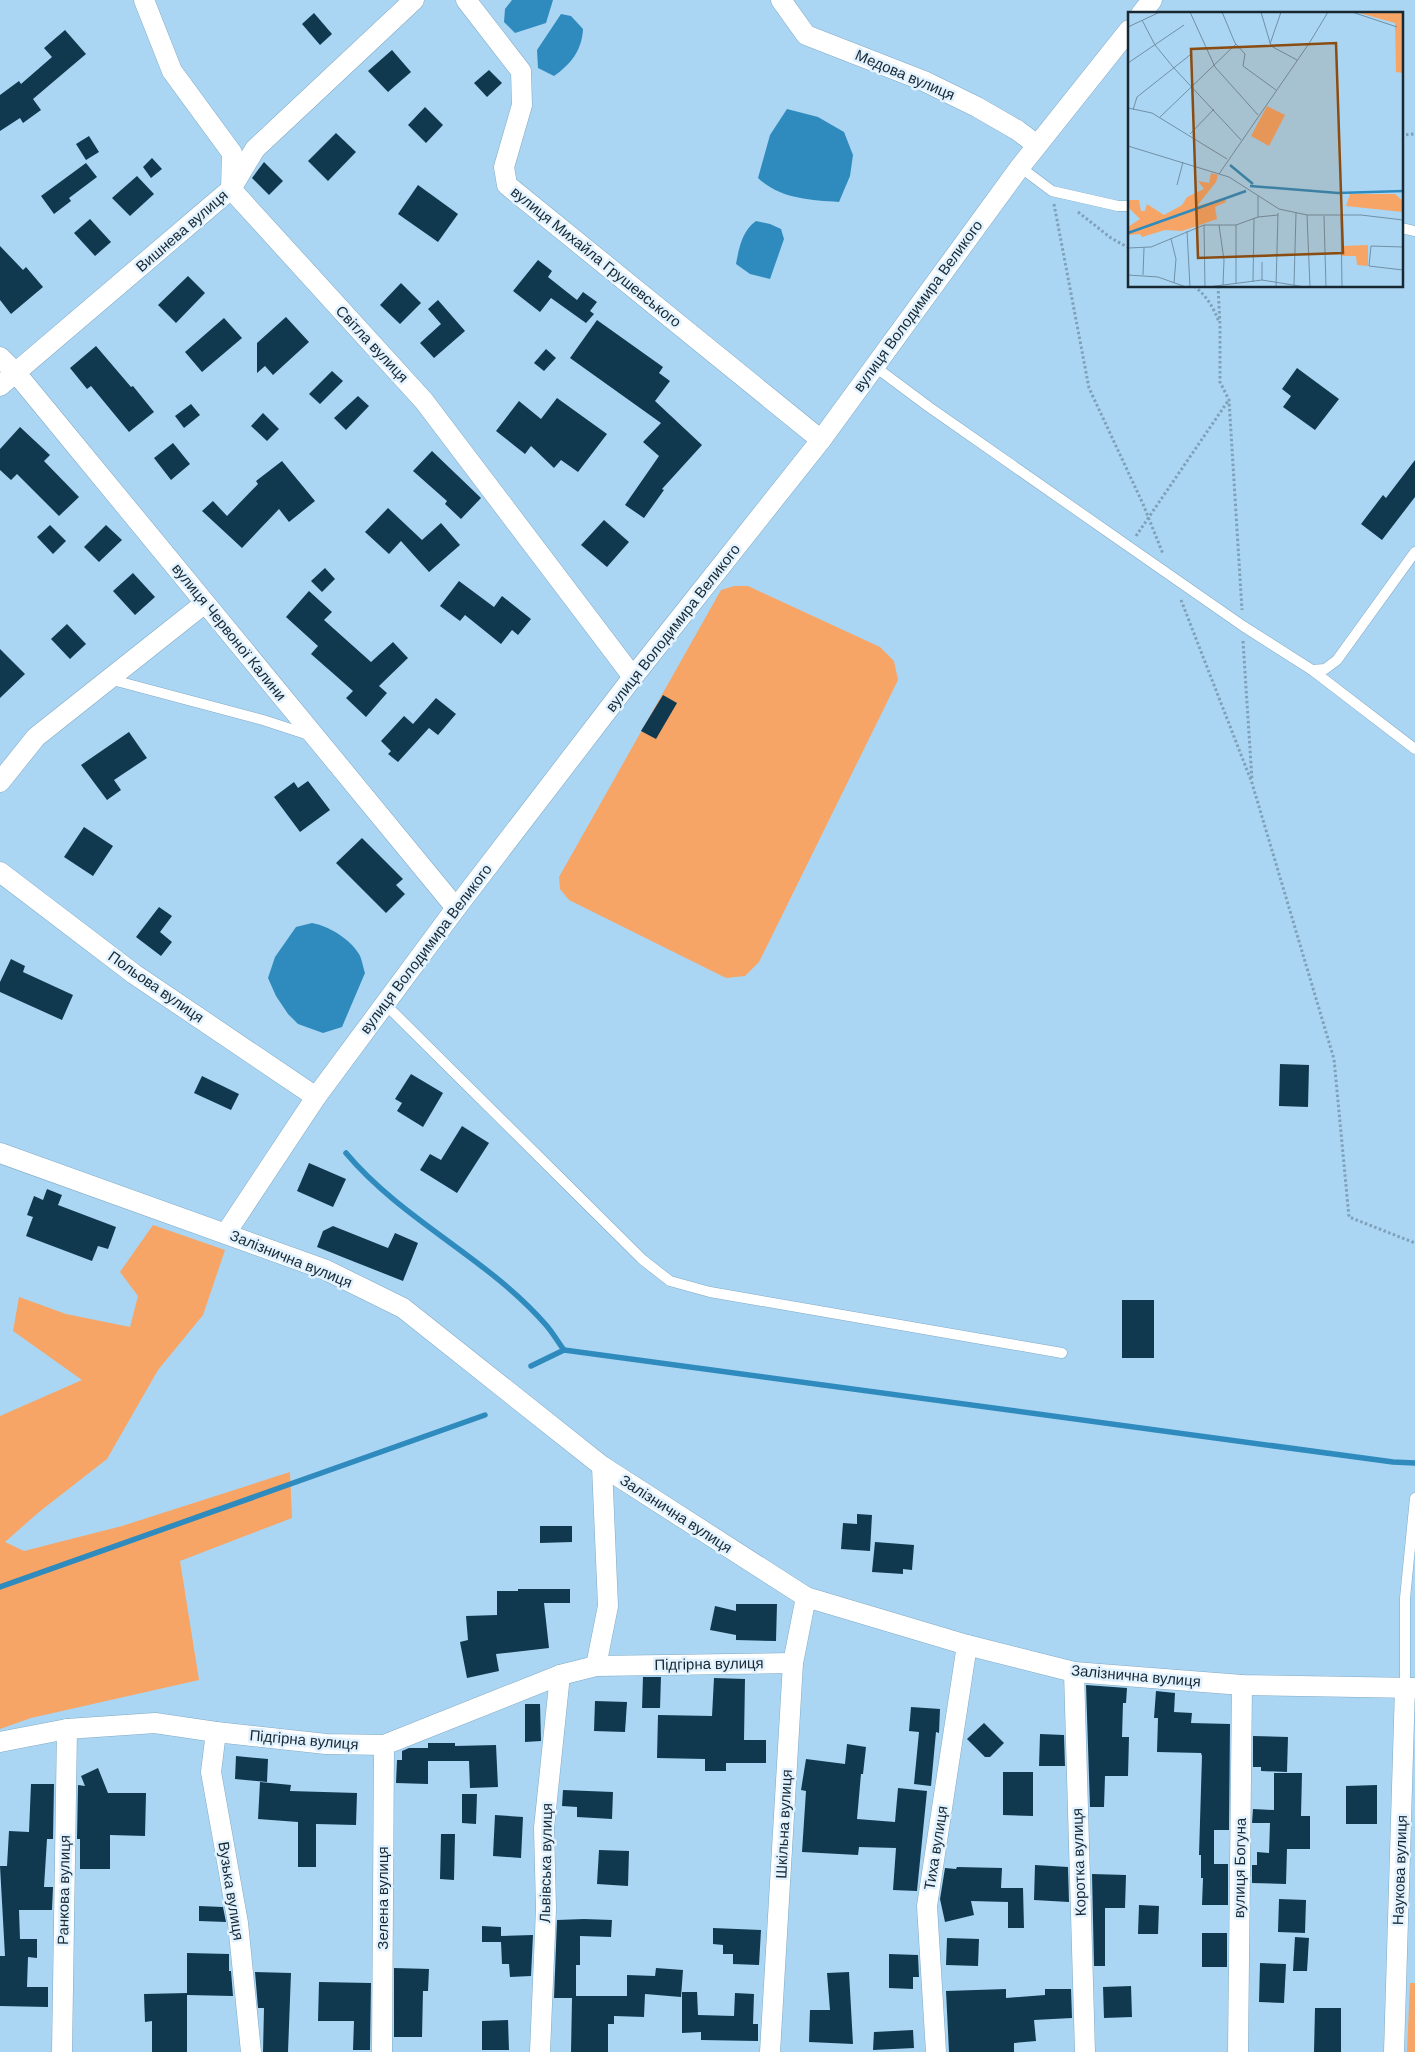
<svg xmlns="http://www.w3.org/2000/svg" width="1415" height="2052" font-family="'DM Sans',sans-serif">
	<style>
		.green { fill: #f6a566 }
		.water { fill: #2f8bbd }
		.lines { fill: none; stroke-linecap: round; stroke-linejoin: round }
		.stream { stroke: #2f8bbd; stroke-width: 5.5 }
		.building { fill: #103950 }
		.lane-casing { stroke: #80aac6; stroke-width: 11 }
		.street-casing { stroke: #80aac6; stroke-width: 21 }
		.path { stroke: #7ea1b9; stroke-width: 3; stroke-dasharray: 2.5 2.5; stroke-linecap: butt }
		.lane { stroke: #fff; stroke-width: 10 }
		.street { stroke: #fff; stroke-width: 20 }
		.labels { text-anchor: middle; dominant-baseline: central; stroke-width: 5; stroke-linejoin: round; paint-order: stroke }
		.street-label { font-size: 15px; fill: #172833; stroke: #e2f3ff }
		.inset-river { fill: none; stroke: #2f8bbd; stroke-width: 2.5 }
		.inset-road { fill: none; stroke: #7090a6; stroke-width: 1 }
		.view { fill: #8a4c10; fill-opacity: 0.15; stroke: #8a4c10; stroke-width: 2.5 }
		.inset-edge { fill: none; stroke: #172833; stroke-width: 2.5 }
	</style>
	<rect width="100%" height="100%" fill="#abd6f3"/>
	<g class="green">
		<polygon points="734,586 748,586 880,647 894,661 898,680 759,962 745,976 726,978 569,900 560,889 559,877 721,590"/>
		<polygon points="153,1225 225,1250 203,1315 158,1370 107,1459 39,1512 5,1542 24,1551 122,1526 290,1472 292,1518 180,1561 199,1680 31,1718 0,1729 0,1416 82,1380 13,1331 19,1297 66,1314 130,1327 138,1296 120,1272"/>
		<polygon points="1410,1983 1415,1983 1415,2052 1407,2052"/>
	</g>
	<g class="water">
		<polygon points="512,0 553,0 546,23 515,33 504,22 505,9"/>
		<path d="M561 14 571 16 583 29C582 50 571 64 554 76L538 68 537 50Z"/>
		<path d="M787 109 818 117 844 132 853 155 850 176 839 202C810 200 780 199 758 178L770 135Z"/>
		<path d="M756 221 770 224 781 229 784 239 770 279 750 274 736 264C739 248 742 231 756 221Z"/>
		<path d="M312 923C329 926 350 939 359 954 362 959 363 967 365 973L342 1027 323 1033 298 1024 288 1014 276 996 268 978 275 957 296 927Z"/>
	</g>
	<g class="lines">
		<g class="stream">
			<path d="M346 1153C403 1221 488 1258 546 1325 553 1333 558 1342 564 1350"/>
			<polyline points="531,1366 564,1350 1393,1462 1415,1463"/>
			<polyline points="0,1587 485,1415"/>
		</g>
	</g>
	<g class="building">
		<polygon points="314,13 332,34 320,45 302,24"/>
		<polygon points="65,30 86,54 33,99 41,110 23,123 20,118 0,131 0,95 19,81 21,84 52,57 44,48"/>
		<polygon points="392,50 411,72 388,92 368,71"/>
		<polygon points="489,70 502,83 487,97 474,83"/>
		<polygon points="425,107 443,125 426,143 408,125"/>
		<polygon points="336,133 356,152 328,181 308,161"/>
		<polygon points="89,136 99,152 86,160 76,144"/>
		<polygon points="152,158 162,169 151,178 143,167"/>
		<polygon points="264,162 283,181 269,195 252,178"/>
		<polygon points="86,163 97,177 69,198 71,201 54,214 41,196"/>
		<polygon points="137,176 154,194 130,216 112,198"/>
		<polygon points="418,185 458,214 438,242 398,214"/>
		<polygon points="90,219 111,242 95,256 74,233"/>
		<polygon points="0,246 23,270 26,267 43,287 11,314 0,300"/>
		<polygon points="538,260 552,271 548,277 577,300 583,292 597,302 590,311 594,314 586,323 551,298 540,312 513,291"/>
		<polygon points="188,276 205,293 176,323 158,305"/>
		<polygon points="401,283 421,303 400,324 380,305"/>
		<polygon points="438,300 465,331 434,358 420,343 441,324 428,309"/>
		<polygon points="286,317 309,342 273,375 265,366 257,373 257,343"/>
		<polygon points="224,318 242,338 202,372 185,352"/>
		<polygon points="597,320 663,367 659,373 670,381 655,401 702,445 662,489 664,490 644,518 625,505 659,456 643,442 661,423 570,358"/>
		<polygon points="96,346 131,387 133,386 154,412 129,432 91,386 87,389 70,368"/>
		<polygon points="546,349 556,358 544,371 534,363"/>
		<polygon points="1297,368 1339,399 1315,430 1283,407 1291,396 1282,389"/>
		<polygon points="332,371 343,381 320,404 309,394"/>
		<polygon points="358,396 369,406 346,430 334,418"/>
		<polygon points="557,398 607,434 578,472 561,460 554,468 531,446 525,454 496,431 519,401 541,419"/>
		<polygon points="191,404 200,415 184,428 175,416"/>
		<polygon points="263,413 279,429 267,441 251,426"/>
		<polygon points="20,427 50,455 44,461 79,497 59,516 17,474 11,480 0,470 0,449"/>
		<polygon points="173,443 190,464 171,480 154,458"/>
		<polygon points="432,451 481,498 461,519 445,504 447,501 413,471"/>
		<polygon points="1415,460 1415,497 1382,540 1361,524 1383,495 1386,498"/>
		<polygon points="282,461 315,501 289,522 279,509 242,548 202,511 213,501 227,516 258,484 256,481"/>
		<polygon points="388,508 422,540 441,523 460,545 429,572 401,541 389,554 365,532"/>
		<polygon points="604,520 629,542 607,567 581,545"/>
		<polygon points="50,525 66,541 53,554 37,537"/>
		<polygon points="106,525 122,540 99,562 84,547"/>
		<polygon points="325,568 335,579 322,592 311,581"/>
		<polygon points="133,573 155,597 135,615 113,591"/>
		<polygon points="459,581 494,607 502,596 531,619 518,635 512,630 501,644 465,615 460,621 440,606"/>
		<polygon points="309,591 332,612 324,620 371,662 393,642 408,658 379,686 387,693 366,717 346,698 353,691 311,654 318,646 286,617"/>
		<polygon points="67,624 86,644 70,659 51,639"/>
		<polygon points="0,649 25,674 0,698"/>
		<polygon points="663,695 677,703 656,739 641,731"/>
		<polygon points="436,698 456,714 438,735 429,728 398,762 388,754 391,751 381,741 404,716 413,724"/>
		<polygon points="129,732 147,758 114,780 121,790 107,800 81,765"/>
		<polygon points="308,781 330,810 300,832 274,797 294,782 298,788"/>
		<polygon points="84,827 113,846 93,876 64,857"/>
		<polygon points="362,838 403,879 396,885 405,894 386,913 336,863"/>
		<polygon points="159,907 172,916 160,932 172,942 161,956 136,937"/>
		<polygon points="11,959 25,966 23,972 73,995 62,1020 0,992 0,982"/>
		<polygon points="1280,1064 1309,1065 1308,1107 1279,1106"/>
		<polygon points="411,1074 443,1093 423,1127 397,1111 402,1103 395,1099"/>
		<polygon points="202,1076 239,1094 231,1110 194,1093"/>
		<polygon points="462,1126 489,1143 457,1193 420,1170 430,1154 441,1160"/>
		<polygon points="309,1163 346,1179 333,1207 297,1191"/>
		<polygon points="47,1189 62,1195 58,1205 116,1227 108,1249 98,1246 92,1261 26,1236 33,1217 27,1215 34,1196 43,1200"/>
		<polygon points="333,1226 388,1248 395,1233 418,1243 403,1281 317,1247 323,1231"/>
		<rect x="1122" y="1300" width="32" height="58"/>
		<polygon points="857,1514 872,1515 870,1551 841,1549 843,1523 857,1524"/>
		<polygon points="540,1526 572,1526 572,1542 540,1543"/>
		<polygon points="875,1542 914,1545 912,1570 903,1569 903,1574 872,1572"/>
		<polygon points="518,1589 570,1589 570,1603 544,1603 549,1648 496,1654 499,1671 467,1678 460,1642 468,1640 466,1616 497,1615 497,1591 518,1591"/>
		<polygon points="736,1604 777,1604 776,1641 736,1640 736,1635 710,1630 715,1606 736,1611"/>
		<polygon points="643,1677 661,1677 660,1708 642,1708"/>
		<polygon points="714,1678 745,1679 744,1740 766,1740 766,1763 726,1763 726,1771 705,1771 705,1759 657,1758 658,1715 712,1716"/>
		<polygon points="1086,1685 1127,1688 1126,1703 1123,1703 1122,1737 1129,1737 1128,1776 1105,1776 1104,1807 1090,1807"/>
		<polygon points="1156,1691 1175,1693 1174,1712 1192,1713 1191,1723 1230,1724 1229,1830 1214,1830 1214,1864 1228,1864 1228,1905 1202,1905 1203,1878 1201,1878 1201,1855 1199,1855 1202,1756 1201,1753 1157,1752 1158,1718 1154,1718"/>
		<polygon points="595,1701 627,1702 625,1732 594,1731"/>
		<polygon points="525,1704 540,1704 541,1741 525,1742"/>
		<polygon points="911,1707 940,1709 939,1733 936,1732 931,1786 914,1784 919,1732 909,1731"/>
		<polygon points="984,1723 1004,1743 990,1757 985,1757 967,1739"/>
		<polygon points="1040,1734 1064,1735 1065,1766 1039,1766"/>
		<polygon points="1253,1736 1288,1737 1287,1772 1261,1771 1261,1767 1253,1767"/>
		<polygon points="428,1743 455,1743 455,1746 496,1745 498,1787 470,1788 469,1761 428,1761 428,1784 396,1783 397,1760 402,1760 402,1751 409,1748 428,1748"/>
		<polygon points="847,1744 866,1747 863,1774 861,1774 857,1819 895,1822 898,1788 927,1791 917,1891 893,1890 896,1848 859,1847 858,1855 802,1852 806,1791 801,1790 806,1759 845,1764"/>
		<polygon points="236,1756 268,1759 267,1782 235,1779"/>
		<polygon points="98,1768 108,1793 146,1793 145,1836 110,1835 110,1869 80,1869 80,1839 77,1839 78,1785 85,1786 81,1776"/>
		<polygon points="1003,1772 1033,1772 1033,1816 1003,1815"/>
		<polygon points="1274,1773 1302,1773 1301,1816 1310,1816 1310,1849 1287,1849 1286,1884 1252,1883 1252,1865 1257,1865 1257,1852 1269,1853 1270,1823 1252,1823 1253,1809 1274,1810"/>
		<polygon points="260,1782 291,1785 290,1791 357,1793 356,1825 316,1824 316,1867 298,1867 298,1822 258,1819"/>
		<polygon points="31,1784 54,1784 53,1839 47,1839 44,1887 53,1887 52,1910 19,1910 20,1939 37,1939 37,1958 28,1957 27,1987 48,1987 48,2007 0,2006 0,1956 5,1956 0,1866 7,1866 9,1831 29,1832"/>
		<polygon points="1377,1785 1377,1824 1346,1824 1346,1786"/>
		<polygon points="563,1790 613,1792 612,1819 577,1817 577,1807 562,1806"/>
		<polygon points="462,1794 477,1794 476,1824 462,1823"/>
		<polygon points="495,1815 523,1817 521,1858 493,1856"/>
		<polygon points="441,1834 455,1834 454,1880 440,1879"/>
		<polygon points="599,1850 629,1851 628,1886 597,1884"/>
		<polygon points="1035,1865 1068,1867 1069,1902 1034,1900"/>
		<polygon points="957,1867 1002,1868 1001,1888 1023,1888 1024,1928 1008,1928 1008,1902 971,1901 974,1915 945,1922 940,1899 945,1868 956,1869"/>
		<polygon points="1092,1874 1126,1875 1125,1908 1105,1908 1105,1966 1094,1966"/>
		<polygon points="1279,1899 1306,1900 1305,1933 1278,1932"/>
		<polygon points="1139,1905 1159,1906 1158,1934 1138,1934"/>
		<polygon points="199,1906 223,1907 226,1922 199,1921"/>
		<polygon points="584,1919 612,1920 611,1937 580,1936 580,1965 576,1965 576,1996 627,1996 627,1975 655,1976 656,1968 683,1970 681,1997 645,1994 644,2017 614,2016 614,2024 608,2024 608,2052 571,2052 572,1998 554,1998 557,1920"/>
		<polygon points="482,1926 501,1927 501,1936 533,1935 531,1976 510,1977 509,1964 502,1964 501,1942 482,1942"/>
		<polygon points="713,1928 761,1930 759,1965 733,1964 733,1954 723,1954 723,1945 713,1944"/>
		<rect x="1202" y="1933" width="25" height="34"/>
		<polygon points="1295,1937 1309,1938 1307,1971 1293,1971"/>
		<polygon points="947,1938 979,1939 978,1966 946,1965"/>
		<polygon points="187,1953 229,1954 229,1971 231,1971 233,1996 187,1995 187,2052 152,2052 152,2021 145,2022 144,1994 187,1993 187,1995"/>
		<polygon points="889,1954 918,1955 919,1977 913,1977 913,1989 889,1988"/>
		<polygon points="1260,1963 1286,1964 1284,2003 1259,2002"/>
		<polygon points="394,1968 429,1969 428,1991 423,1991 422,2037 394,2037"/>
		<polygon points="255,1972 291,1973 288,2052 263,2052 264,2008 258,2008"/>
		<polygon points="849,1972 853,2044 809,2042 810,2010 830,2010 827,1973"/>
		<polygon points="319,1982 371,1983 370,2050 353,2050 354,2021 318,2021"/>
		<polygon points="1131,1986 1132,2017 1104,2018 1103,1987"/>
		<polygon points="1006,1989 1006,1998 1045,1995 1045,1989 1071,1989 1072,2018 1034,2020 1036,2041 1014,2043 1014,2052 949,2052 946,1991"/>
		<polygon points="682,1992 697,1992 698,2015 734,2016 735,1993 754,1994 753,2024 758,2024 758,2041 701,2040 701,2032 682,2033"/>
		<polygon points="1315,2008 1341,2008 1341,2052 1314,2052"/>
		<polygon points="508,2020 509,2050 482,2050 482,2021"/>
		<polygon points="913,2030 914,2048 873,2050 874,2032"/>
	</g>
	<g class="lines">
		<g class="lane-casing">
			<g id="lane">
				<polyline points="1020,167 1052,191 1118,206 1129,206"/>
				<polyline points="1401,228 1415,231"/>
				<polyline points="874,366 929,407 1128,546 1243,626 1312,670 1415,749"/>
				<polyline points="1312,670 1325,669 1337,660 1415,552"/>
				<polyline points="109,679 263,720 309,735"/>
				<polyline points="385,1004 643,1260 670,1281 710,1292 1062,1353"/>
				<polyline points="1405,1688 1405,1598 1415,1498"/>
			</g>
		</g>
		<g class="street-casing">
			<g id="street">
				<polyline points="144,0 172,71 232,153 231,189 424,401 633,677"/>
				<polyline points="466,0 521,71 522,105 504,167 507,185 821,440"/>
				<polyline points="781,0 806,35 924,81 977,107 1017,130 1037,145"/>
				<polyline points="1141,14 1152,0"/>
				<polyline points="0,357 16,373 456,908"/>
				<polyline points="0,386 231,189 255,149 414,0"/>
				<polyline points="0,782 36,737 205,603"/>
				<polyline points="0,872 134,974 316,1097"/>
				<polyline points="0,1153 326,1270 403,1308 602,1466 806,1597 967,1645 1074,1672 1242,1685 1415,1688"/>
				<polyline points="226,1233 316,1097 456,908 633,677 821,440 1020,167 1129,30"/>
				<polyline points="596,1666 608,1606 602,1466"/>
				<polyline points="1074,1672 1085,2052"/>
				<polyline points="216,1732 211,1772 238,1923 251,2052"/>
				<polyline points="0,1742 67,1729 155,1723 216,1732 326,1744 384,1745 560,1675 596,1666 793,1663"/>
				<polyline points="62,2052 67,1729"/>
				<polyline points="382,2052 384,1745"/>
				<polyline points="540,2052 546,1909 544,1828 560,1675"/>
				<polyline points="770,2052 793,1663 806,1597"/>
				<polyline points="936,2052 927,1906 967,1645"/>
				<polyline points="1238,2052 1242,1685"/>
				<polyline points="1394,2052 1405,1688"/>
			</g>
		</g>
		<g class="path">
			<polyline points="1401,135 1415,134"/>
			<polyline points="1054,204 1089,388 1143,504 1163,554"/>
			<polyline points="1078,212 1111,238 1129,248"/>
			<path d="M1194 286C1207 296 1213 307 1219 322"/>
			<polyline points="1218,286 1220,325 1220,382 1229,400 1242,610"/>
			<polyline points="1136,536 1228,401"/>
			<polyline points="1181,600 1252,783 1334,1059 1349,1217 1415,1243"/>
			<polyline points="1243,641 1252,780"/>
		</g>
		<use href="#lane" class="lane"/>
		<use href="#street" class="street"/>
	</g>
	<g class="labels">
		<g class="street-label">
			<text transform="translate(905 75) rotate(23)">Медова вулиця</text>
			<text transform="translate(182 231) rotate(-41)">Вишнева вулиця</text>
			<text transform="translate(596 257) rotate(39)">вулиця Михайла Грушевського</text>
			<text transform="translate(918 306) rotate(-54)">вулиця Володимира Великого</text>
			<text transform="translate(372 344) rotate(47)">Світла вулиця</text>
			<text transform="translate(673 628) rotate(-52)">вулиця Володимира Великого</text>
			<text transform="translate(229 632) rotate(51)">вулиця Червоної Калини</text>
			<text transform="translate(426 949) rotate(-53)">вулиця Володимира Великого</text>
			<text transform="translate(156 987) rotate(35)">Польова вулиця</text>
			<text transform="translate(291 1259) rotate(22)">Залізнична вулиця</text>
			<text transform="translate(676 1514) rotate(33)">Залізнична вулиця</text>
			<text transform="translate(709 1664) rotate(-1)">Підгірна вулиця</text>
			<text transform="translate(1136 1676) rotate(5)">Залізнична вулиця</text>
			<text transform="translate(304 1740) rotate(5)">Підгірна вулиця</text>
			<text transform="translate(784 1824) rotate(-87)">Шкільна вулиця</text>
			<text transform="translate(936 1848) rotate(-81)">Тиха вулиця</text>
			<text transform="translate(1079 1862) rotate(-92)">Коротка вулиця</text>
			<text transform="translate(546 1863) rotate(-89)">Львівська вулиця</text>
			<text transform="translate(1240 1868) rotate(-89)">вулиця Богуна</text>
			<text transform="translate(1400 1870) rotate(-88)">Наукова вулиця</text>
			<text transform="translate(64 1890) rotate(-89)">Ранкова вулиця</text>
			<text transform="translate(231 1891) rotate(81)">Вузька вулиця</text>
			<text transform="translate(383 1898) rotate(-90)">Зелена вулиця</text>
		</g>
	</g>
	<g transform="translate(1128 12)">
		<rect width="275" height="275" fill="#abd6f3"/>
		<path d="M228 0H275V61L268 60 267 11ZM139 94 157 103 141 134 123 124ZM83 161 90 163 88 170 69 194 98 186V190L87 195 89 207 54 219 37 218 14 225 12 222 0 223V215L12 207 1 196V188H11L13 199H17L19 192 36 203 54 193 59 185 76 177 70 169 81 171ZM222 182H267L275 189V200L218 194ZM240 233V254L229 253 228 244H214V234Z" fill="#f6a566"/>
		<path class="inset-river" d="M102 153 125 172M122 174 210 181 275 179M0 221 118 179"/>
		<path class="inset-road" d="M62 0 87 55 130 103M94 0 107 31 117 42 115 54 148 78M133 0 143 34 169 48M224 0 269 15M14 8 27 33 45 55 113 128M0 15 32 0M142 32 153 0M0 51 56 13M0 96 24 101 99 147M5 98 9 85 62 43M31 106 108 32M62 122 86 97M0 134 101 165 151 197 179 203H233L275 208M91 162 182 30 200 0M49 173 55 150M130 184V205M179 203 182 275M196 204 198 275M213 204 214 275M76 213 77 275M91 213 96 248 95 273M59 219 62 275M43 227 48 247 46 271M275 235 243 234 241 254 275 258M0 236 23 235 76 213H108L130 205 150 203M0 263 30 265 58 275M15 263 16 236M134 268V250M125 270 126 206M108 272V213M166 273 168 201M80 275 134 268 177 275M148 275 150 201"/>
		<path class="view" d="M208 31 215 241 70 246 63 37Z"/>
		<rect width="275" height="275" class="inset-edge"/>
	</g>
</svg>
